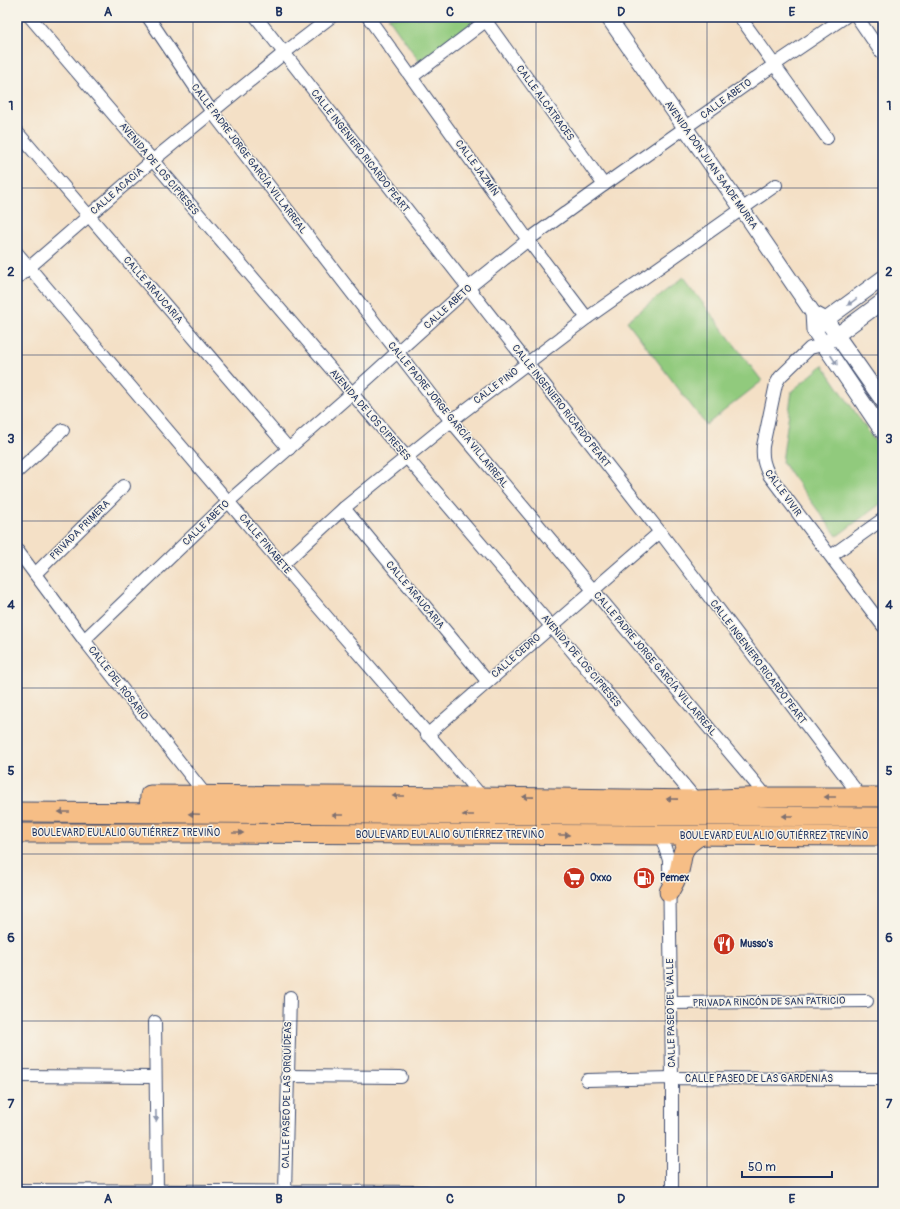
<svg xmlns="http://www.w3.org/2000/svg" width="900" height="1209" font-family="Pangolin,sans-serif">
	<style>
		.green { fill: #91ca7d; stroke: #567c6e }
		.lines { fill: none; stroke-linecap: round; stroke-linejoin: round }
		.minor-casing { stroke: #3c4a6e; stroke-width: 14 }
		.tertiary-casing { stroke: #3c4a6e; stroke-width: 17 }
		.primary-casing { stroke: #3c4a6e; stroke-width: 21 }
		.minor { stroke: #fff; stroke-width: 12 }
		.tertiary { stroke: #fff; stroke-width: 15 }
		.primary { stroke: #f6be86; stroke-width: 19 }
		.oneway { fill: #8d97ae }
		.oneway2 { fill: #7e6f70 }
		.grid { fill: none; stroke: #1b2f5e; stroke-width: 1; stroke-opacity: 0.55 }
		.labels { text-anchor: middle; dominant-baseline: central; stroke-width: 3; stroke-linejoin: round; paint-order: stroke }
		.street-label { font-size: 10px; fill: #1b2f5e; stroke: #f7f3e8 }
		.poi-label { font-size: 10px; font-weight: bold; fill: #1b2f5e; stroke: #f7f3e8; text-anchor: start }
		.neatline { fill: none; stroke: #1b2f5e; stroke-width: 1.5 }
		.grid-label { font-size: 13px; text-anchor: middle; font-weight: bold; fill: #1b2f5e }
	</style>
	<rect width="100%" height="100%" fill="#f7f3e8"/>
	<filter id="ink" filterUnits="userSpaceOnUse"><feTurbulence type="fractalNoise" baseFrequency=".025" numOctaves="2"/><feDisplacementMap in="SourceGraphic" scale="8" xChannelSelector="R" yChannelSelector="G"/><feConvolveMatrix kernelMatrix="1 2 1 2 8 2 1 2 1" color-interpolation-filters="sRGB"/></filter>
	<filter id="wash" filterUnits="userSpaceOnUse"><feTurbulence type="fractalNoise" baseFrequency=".012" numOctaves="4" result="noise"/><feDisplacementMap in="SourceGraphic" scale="16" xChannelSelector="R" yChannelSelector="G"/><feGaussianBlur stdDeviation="0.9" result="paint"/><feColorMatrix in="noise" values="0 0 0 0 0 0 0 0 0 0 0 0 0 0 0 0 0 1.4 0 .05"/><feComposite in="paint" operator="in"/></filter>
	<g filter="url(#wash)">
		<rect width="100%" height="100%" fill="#f4e0c6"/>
		<g class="green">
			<polygon points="388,17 481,17 419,61"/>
			<polygon points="683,277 762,381 706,425 627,321"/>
			<polygon points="823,365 883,453 883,502 837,536 782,462 792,391"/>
		</g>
	</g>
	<g filter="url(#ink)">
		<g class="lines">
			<g class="minor-casing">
				<g id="minor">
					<polyline points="30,17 551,626 699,803"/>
					<polyline points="148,17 212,112 451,421 767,797"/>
					<polyline points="256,17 660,532 861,797"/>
					<polyline points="368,17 528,240 587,318"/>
					<polyline points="740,17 827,138"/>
					<polyline points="857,17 883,55"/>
					<polyline points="486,21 604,185"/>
					<polyline points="412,77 491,17"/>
					<polyline points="17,132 289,449"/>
					<polyline points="17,253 294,579 484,799"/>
					<polyline points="17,278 152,161 284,53 331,17"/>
					<path d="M823 345 810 348 780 377 776 384 763 446C762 458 764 465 769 475L883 626"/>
					<polyline points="17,472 63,430"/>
					<polyline points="344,508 487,681"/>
					<polyline points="17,550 84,640 208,798"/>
					<polyline points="831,556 883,519"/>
					<polyline points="282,565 344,508 451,421 587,318 776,185"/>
					<polyline points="35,574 124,486"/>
					<polyline points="84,640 229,501 351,394 468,288 528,240 604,185 774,65 845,17"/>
					<polyline points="427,735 660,532"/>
					<polyline points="661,836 669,860 672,1078 672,1192"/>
					<polyline points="671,1003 867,1001"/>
					<polyline points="155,1022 157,1192"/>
					<polyline points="17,1076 155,1077"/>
					<polyline points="287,1076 401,1077"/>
					<polyline points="587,1080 672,1078 883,1079"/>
					<polyline points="17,1190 426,1192"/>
					<polyline points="285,1192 290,997"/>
				</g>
			</g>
			<g class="tertiary-casing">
				<g id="tertiary">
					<polyline points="608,17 742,209 813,313 826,320 883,401"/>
					<polyline points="813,313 814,330 883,432"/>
					<polyline points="819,325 883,278"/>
					<polyline points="829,341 883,301"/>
				</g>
			</g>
			<g class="primary-casing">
				<g id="primary">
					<polyline points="17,812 883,817"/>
					<polyline points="149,812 150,795 482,797 697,800 767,797 883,797"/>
					<polyline points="17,833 221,833 883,836"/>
					<path d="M669 892C672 886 677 878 679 871 684 852 679 849 699 836"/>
				</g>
			</g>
			<use href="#minor" class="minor"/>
			<use href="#tertiary" class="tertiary"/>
			<use href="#primary" class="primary"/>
		</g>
		<defs><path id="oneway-solid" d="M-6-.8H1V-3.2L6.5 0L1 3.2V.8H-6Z"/></defs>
		<g class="oneway">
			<use href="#oneway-solid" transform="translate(852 302) rotate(144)"/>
			<use href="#oneway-solid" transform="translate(834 360) rotate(56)"/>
			<use href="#oneway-solid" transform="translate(156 1116) rotate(89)"/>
		</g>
		<g class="oneway2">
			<use href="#oneway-solid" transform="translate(398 796) rotate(-180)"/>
			<use href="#oneway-solid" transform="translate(528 797) rotate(-179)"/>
			<use href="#oneway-solid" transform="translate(830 797) rotate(-180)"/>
			<use href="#oneway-solid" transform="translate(672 799) rotate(-179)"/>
			<use href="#oneway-solid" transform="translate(64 812) rotate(180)"/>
			<use href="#oneway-solid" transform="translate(194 814) rotate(-178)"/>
			<use href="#oneway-solid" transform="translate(338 815) rotate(-180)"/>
			<use href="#oneway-solid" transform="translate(468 815) rotate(-180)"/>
			<use href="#oneway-solid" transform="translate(788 816) rotate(-180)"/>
			<use href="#oneway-solid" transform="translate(238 833)"/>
			<use href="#oneway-solid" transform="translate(564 835)"/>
		</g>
	</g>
	<path class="grid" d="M193 17V1192M364 17V1192M536 17V1192M707 17V1192M17 188H883M17 355H883M17 521H883M17 688H883M17 854H883M17 1021H883"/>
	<defs>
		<g id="supermarket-disc" transform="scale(1.15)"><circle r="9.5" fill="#c8321e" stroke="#f7f3e8"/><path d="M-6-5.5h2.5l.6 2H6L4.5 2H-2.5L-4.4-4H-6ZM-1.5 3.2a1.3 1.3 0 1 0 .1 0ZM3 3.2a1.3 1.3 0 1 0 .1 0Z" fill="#fff"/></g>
		<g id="fuel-disc" transform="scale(1.15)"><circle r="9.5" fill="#c8321e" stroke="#f7f3e8"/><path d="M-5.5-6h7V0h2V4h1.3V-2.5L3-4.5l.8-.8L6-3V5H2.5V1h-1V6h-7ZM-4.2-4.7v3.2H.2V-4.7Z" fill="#fff"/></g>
		<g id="restaurant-disc" transform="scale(1.15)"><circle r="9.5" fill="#c8321e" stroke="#f7f3e8"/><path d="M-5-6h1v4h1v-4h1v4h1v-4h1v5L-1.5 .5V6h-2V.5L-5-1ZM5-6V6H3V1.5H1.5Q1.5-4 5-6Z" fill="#fff"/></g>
	</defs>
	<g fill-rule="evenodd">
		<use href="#supermarket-disc" x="574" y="878"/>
		<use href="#fuel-disc" x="644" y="878"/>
		<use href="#restaurant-disc" x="724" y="944"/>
	</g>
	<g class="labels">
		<g class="street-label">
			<text transform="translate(726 99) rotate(-36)">CALLE ABETO</text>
			<text transform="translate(545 103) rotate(54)">CALLE ALCATRACES</text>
			<text transform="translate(360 151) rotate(52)">CALLE INGENIERO RICARDO PEART</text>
			<text transform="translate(249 159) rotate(53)">CALLE PADRE JORGE GARCÍA VILLARREAL</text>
			<text transform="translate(711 165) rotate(55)">AVENIDA DON JUAN SAADE MURRA</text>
			<text transform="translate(477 168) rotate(54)">CALLE JAZMÍN</text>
			<text transform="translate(159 169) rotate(50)">AVENIDA DE LOS CIPRESES</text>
			<text transform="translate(117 191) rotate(-41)">CALLE ACACIA</text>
			<text transform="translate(153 290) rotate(49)">CALLE ARAUCARIA</text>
			<text transform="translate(448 307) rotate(-42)">CALLE ABETO</text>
			<text transform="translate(496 386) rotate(-37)">CALLE PINO</text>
			<text transform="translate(561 406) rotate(52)">CALLE INGENIERO RICARDO PEART</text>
			<text transform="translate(370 415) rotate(49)">AVENIDA DE LOS CIPRESES</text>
			<text transform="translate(448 415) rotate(51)">CALLE PADRE JORGE GARCÍA VILLARREAL</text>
			<text transform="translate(783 493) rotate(54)">CALLE VIVIR</text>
			<text transform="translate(206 523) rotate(-44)">CALLE ABETO</text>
			<text transform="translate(80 530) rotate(-45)">PRIVADA PRIMERA</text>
			<text transform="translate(265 544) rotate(50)">CALLE PINABETE</text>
			<text transform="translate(415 595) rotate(50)">CALLE ARAUCARIA</text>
			<text transform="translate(516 656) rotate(-41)">CALLE CEDRO</text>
			<text transform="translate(581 661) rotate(50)">AVENIDA DE LOS CIPRESES</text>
			<text transform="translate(758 662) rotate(53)">CALLE INGENIERO RICARDO PEART</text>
			<text transform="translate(655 664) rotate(50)">CALLE PADRE JORGE GARCÍA VILLARREAL</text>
			<text transform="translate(118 683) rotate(52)">CALLE DEL ROSARIO</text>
			<text x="126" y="833">BOULEVARD EULALIO GUTIÉRREZ TREVIÑO</text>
			<text x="450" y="835">BOULEVARD EULALIO GUTIÉRREZ TREVIÑO</text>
			<text x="774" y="836">BOULEVARD EULALIO GUTIÉRREZ TREVIÑO</text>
			<text transform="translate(769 1002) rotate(-1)">PRIVADA RINCÓN DE SAN PATRICIO</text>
			<text transform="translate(671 1013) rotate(-91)">CALLE PASEO DEL VALLE</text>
			<text x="759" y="1079">CALLE PASEO DE LAS GARDENIAS</text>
			<text transform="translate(287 1095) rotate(-89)">CALLE PASEO DE LAS ORQUÍDEAS</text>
		</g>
		<g class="poi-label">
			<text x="590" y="878">Oxxo</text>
			<text x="660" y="878">Pemex</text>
			<text x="740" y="944">Musso's</text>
		</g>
	</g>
	<rect width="900" height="1209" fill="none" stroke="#f7f3e8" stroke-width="44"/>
	<path d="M742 1171v6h90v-6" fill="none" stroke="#1b2f5e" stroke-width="2"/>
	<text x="748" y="1171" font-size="12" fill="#1b2f5e" stroke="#f7f3e8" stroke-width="3" paint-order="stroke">50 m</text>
	<rect x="22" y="22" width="856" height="1165" class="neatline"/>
	<g class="grid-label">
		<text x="108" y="16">A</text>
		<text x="279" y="16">B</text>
		<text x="450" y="16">C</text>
		<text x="621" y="16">D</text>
		<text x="792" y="16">E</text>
		<text x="11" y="110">1</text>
		<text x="889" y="110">1</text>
		<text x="11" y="276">2</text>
		<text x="889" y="276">2</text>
		<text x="11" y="443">3</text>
		<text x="889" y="443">3</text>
		<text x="11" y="609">4</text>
		<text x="889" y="609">4</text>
		<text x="11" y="775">5</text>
		<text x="889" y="775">5</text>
		<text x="11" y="942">6</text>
		<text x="889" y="942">6</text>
		<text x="11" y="1108">7</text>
		<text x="889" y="1108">7</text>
		<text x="108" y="1203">A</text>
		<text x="279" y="1203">B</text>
		<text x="450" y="1203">C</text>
		<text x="621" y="1203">D</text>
		<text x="792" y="1203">E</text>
	</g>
</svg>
